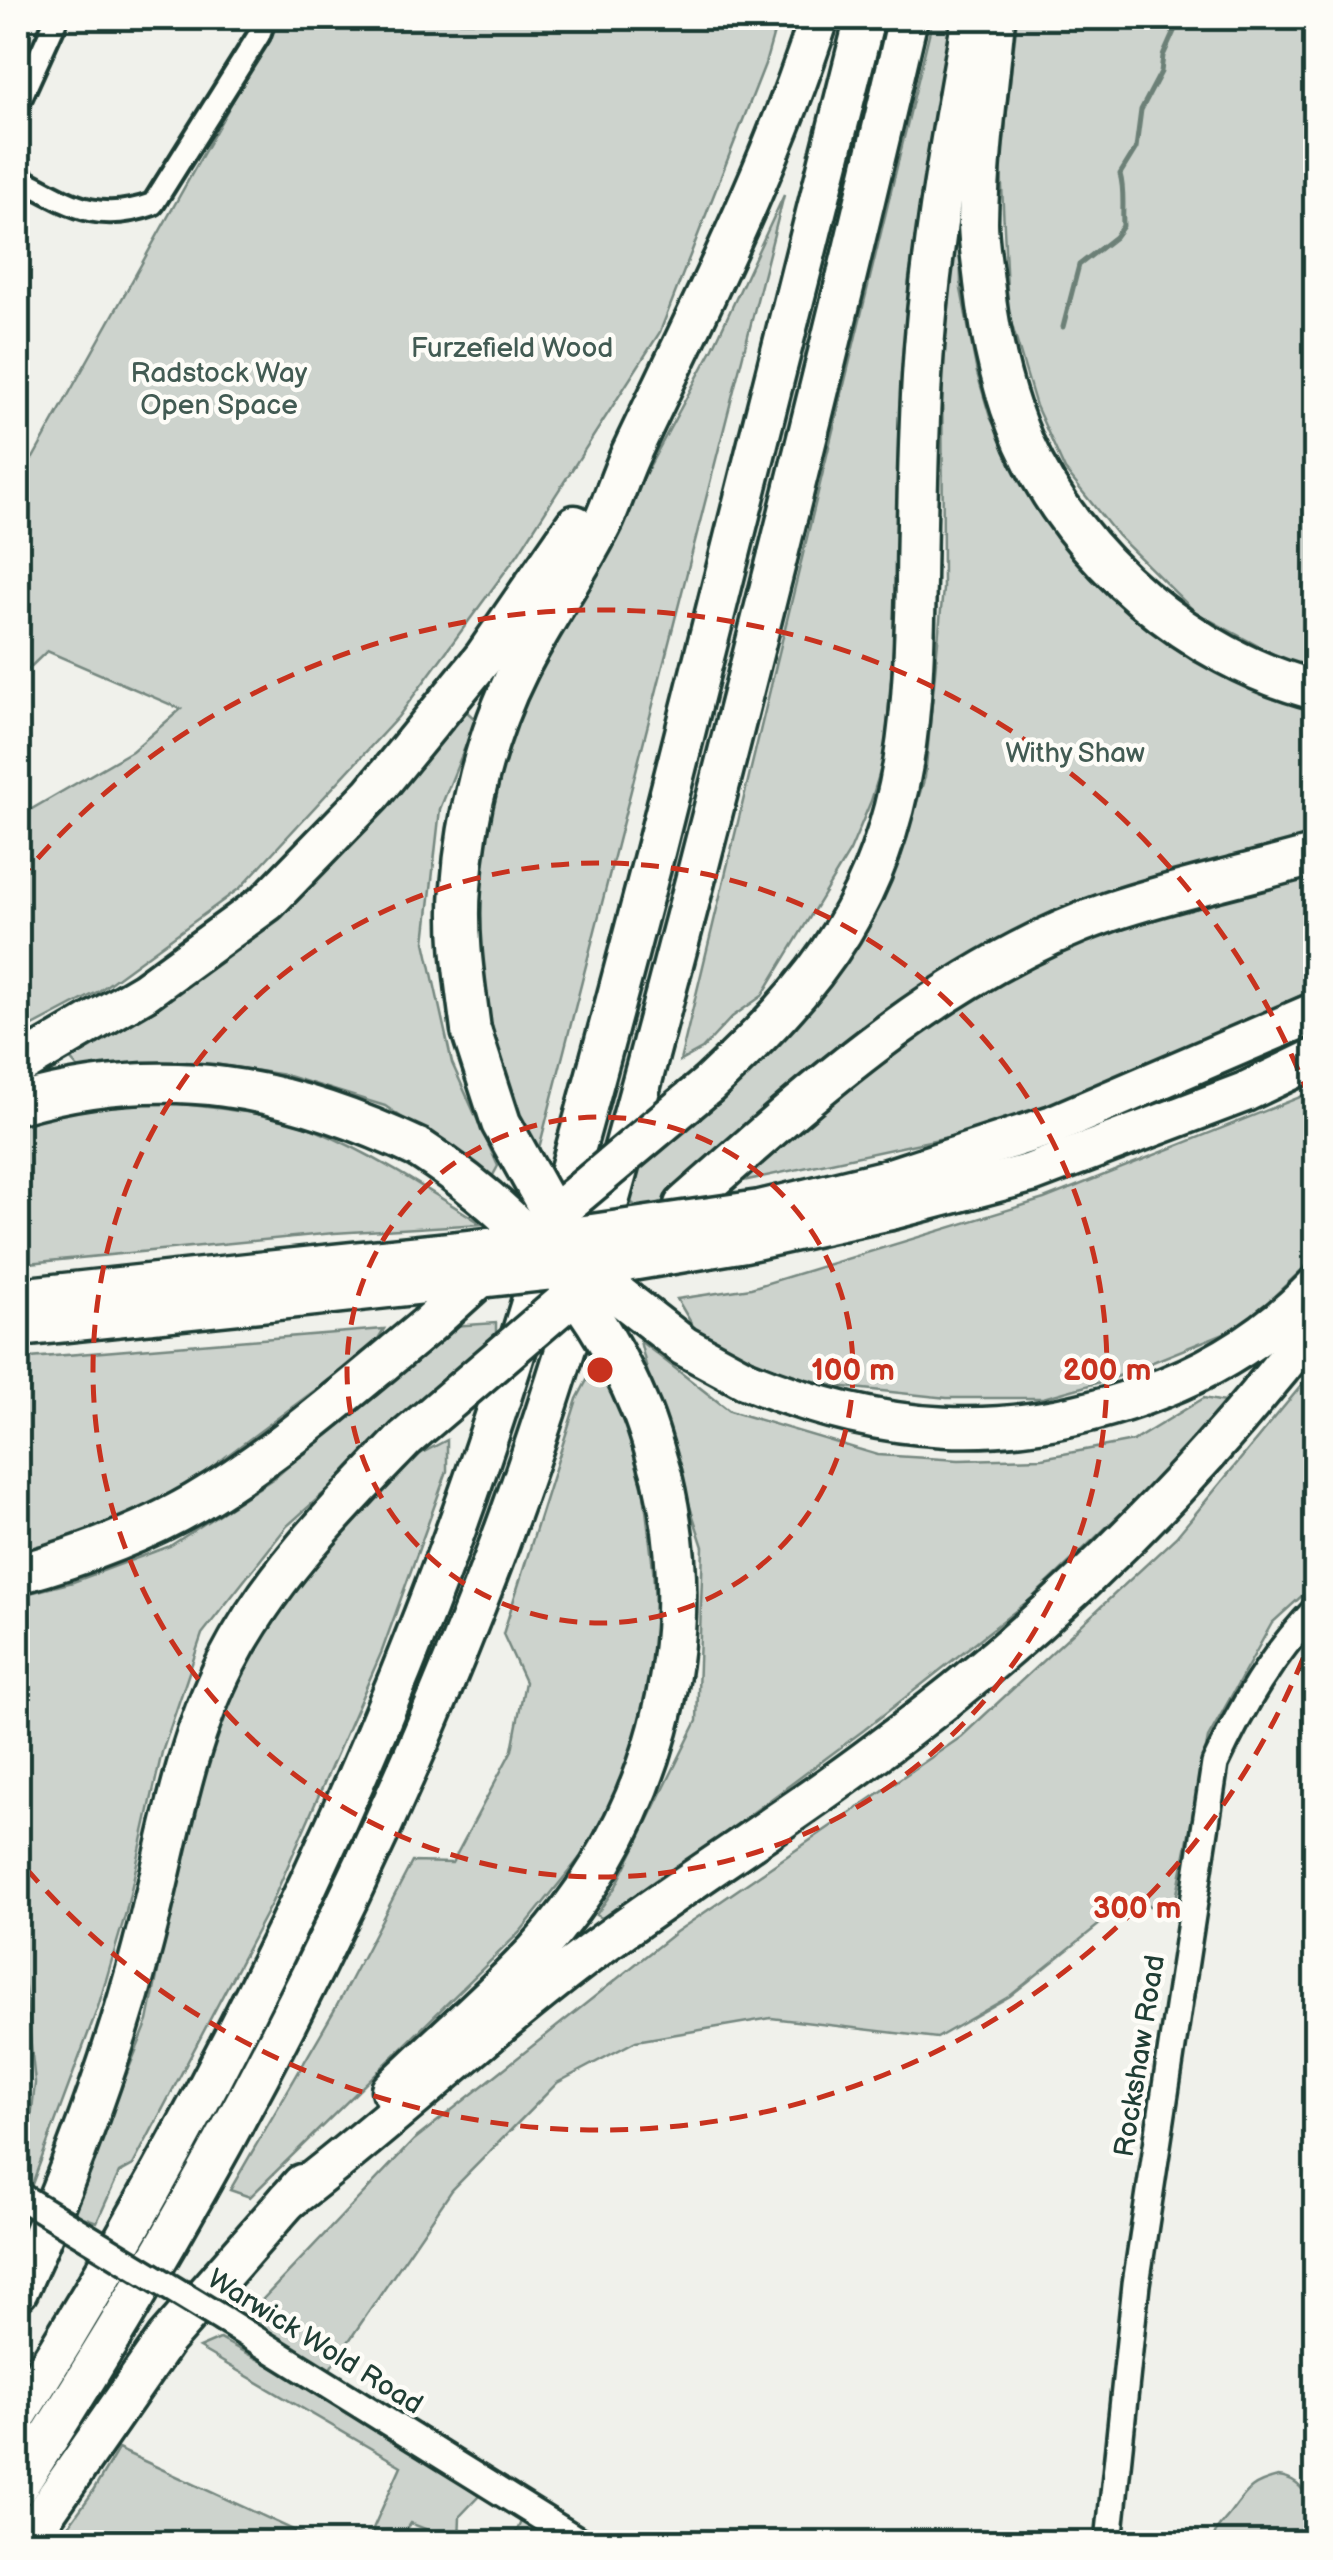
<svg xmlns="http://www.w3.org/2000/svg" width="1333" height="2560" font-family="'Balsamiq Sans',sans-serif">
	<style>
		.green { fill: #cdd3cd; stroke: #768880; stroke-width: 2.5 }
		.lines { fill: none; stroke-linecap: round; stroke-linejoin: round }
		.stream { stroke: #6c8077; stroke-width: 5 }
		.minor-casing { stroke: #1f3d34; stroke-width: 28 }
		.tertiary-casing { stroke: #1f3d34; stroke-width: 32 }
		.motorway-casing { stroke: #1f3d34; stroke-width: 45 }
		.minor { stroke: #fdfcf7; stroke-width: 20 }
		.tertiary { stroke: #fdfcf7; stroke-width: 25 }
		.motorway { stroke: #fdfcf7; stroke-width: 38 }
		.tertiary-bridge-casing { stroke: #1f3d34; stroke-width: 32; stroke-linecap: butt }
		.motorway-bridge-casing { stroke: #1f3d34; stroke-width: 45; stroke-linecap: butt }
		.tertiary-bridge { stroke: #fdfcf7; stroke-width: 25 }
		.motorway-bridge { stroke: #fdfcf7; stroke-width: 38 }
		.ring { fill: none; stroke: #c8321e; stroke-width: 5; stroke-dasharray: 18 12 }
		.labels { text-anchor: middle; dominant-baseline: central; stroke-width: 9; stroke-linejoin: round; paint-order: stroke }
		.park-label { font-size: 28px; fill: #425b53; stroke: #fdfcf7 }
		.street-label { font-size: 28px; fill: #1f3d34; stroke: #fdfcf7 }
		.centre { fill: #c8321e; stroke: #fdfcf7; stroke-width: 5 }
		.ring-label { font-size: 30px; text-anchor: middle; font-weight: bold; fill: #c8321e; stroke: #fdfcf7; stroke-width: 9; stroke-linejoin: round; paint-order: stroke }
	</style>
	<rect width="100%" height="100%" fill="#f0f1eb"/>
	<filter id="ink" filterUnits="userSpaceOnUse"><feTurbulence type="fractalNoise" baseFrequency=".01" numOctaves="2"/><feDisplacementMap in="SourceGraphic" scale="20" xChannelSelector="R" yChannelSelector="G"/><feConvolveMatrix kernelMatrix="1 2 1 2 8 2 1 2 1" color-interpolation-filters="sRGB"/></filter>
	<g filter="url(#ink)">
		<g class="green">
			<polygon points="279,18 485,22 442,18 778,18 765,64 660,332 518,554 398,717 240,888 99,991 18,1034 18,817 132,751 181,709 47,651 18,679 18,453 33,458"/>
			<polygon points="933,18 952,18 953,22 909,278 902,372 895,627 885,755 871,801 850,851 762,996 732,1017 702,1049 680,1061"/>
			<polygon points="1017,18 1315,18 1315,669 1284,660 1195,612 1118,536 1065,470 1036,406 1008,312 1001,165"/>
			<polygon points="784,195 536,1160 506,1107 479,984 474,888 489,791 520,707 713,348"/>
			<path d="M956 212 960 221 961 289 977 373 990 417 1054 530 1131 613 1207 667 1283 702 1315 709V840C1211 869 1100 890 1002 939 881 999 774 1109 672 1198L642 1210 616 1192 803 1017 867 931 903 846 925 777 943 589 942 319Z"/>
			<polygon points="466,711 476,720 440,809 425,942 452,1063 498,1166 491,1179 385,1106 285,1075 214,1064 83,1074 69,1058 168,996 330,858"/>
			<path d="M1315 874V989L1092 1091 985 1129 743 1181C772 1146 810 1120 846 1092 910 1042 980 988 1055 954 1137 918 1229 899 1315 874Z"/>
			<polygon points="1315,1091 1315,1257 1244,1325 1111,1379 1043,1398 947,1398 835,1386 760,1368 697,1333 677,1299 751,1288 1044,1199"/>
			<path d="M153 1100C204 1108 264 1110 313 1129 373 1154 427 1189 482 1224L334 1233 18 1264V1124L36 1117Z"/>
			<polygon points="496,1323 496,1339 287,1526 202,1634 162,1752 126,1912 98,2007 31,2187 24,2182 35,2083 23,1969 18,1955 18,1596 73,1582 170,1546 277,1476 451,1326"/>
			<polygon points="384,1329 373,1347 173,1496 99,1527 18,1554 18,1359"/>
			<polygon points="640,1341 730,1411 878,1455 959,1460 1042,1458 1133,1441 1204,1398 1224,1402 1218,1421 1032,1598 864,1730 607,1921 596,1915 616,1886 697,1721 703,1547 651,1386"/>
			<polygon points="595,1365 615,1385 644,1493 653,1568 658,1649 634,1760 582,1855 520,1932 250,2197 230,2190 334,2011 412,1862 452,1863 512,1750 525,1682 503,1634 577,1399"/>
			<polygon points="1315,1369 1315,1584 1272,1623 1208,1738 1174,1909 1126,1903 1010,1996 937,2038 771,2018 636,2041 557,2083 452,2190 327,2373 245,2318 414,2140 676,1932 961,1737 1176,1537"/>
			<polygon points="447,1440 447,1471 382,1651 272,1902 133,2165 119,2173 97,2222 71,2213 148,2021 177,1877 216,1727 255,1636 343,1527 420,1454"/>
			<polygon points="220,2339 359,2414 479,2496 460,2516 459,2542 410,2523 398,2542 367,2542 401,2466 199,2348"/>
			<polygon points="118,2449 313,2539 317,2542 57,2542 92,2493"/>
			<path d="M1278 2477C1310 2480 1316 2515 1315 2542H1213C1215 2529 1220 2526 1229 2515 1247 2492 1247 2485 1278 2477Z"/>
			<polygon points="522,2519 558,2542 512,2542"/>
		</g>
		<g class="lines">
			<path class="stream" d="M1063 327 1079 265 1115 237 1123 226C1122 208 1125 191 1120 174L1136 148 1141 110 1161 72 1163 56 1180 18"/>
			<g class="minor-casing">
				<g id="minor">
					<polyline points="18,104 57,18"/>
					<path d="M18 177C68 203 95 225 153 204L259 35 265 18"/>
				</g>
			</g>
			<g class="tertiary-casing">
				<g id="tertiary">
					<polyline points="224,2320 581,2542"/>
					<path d="M1109 2542 1136 2284 1215 1764C1242 1706 1271 1656 1316 1609"/>
				</g>
			</g>
			<g class="motorway-casing">
				<g id="motorway">
					<path d="M995 18C989 85 979 154 978 221 978 241 982 262 984 282 990 336 1002 392 1024 443 1075 558 1192 659 1316 690"/>
					<path d="M471 1030C465 983 457 935 461 887 466 815 486 734 519 669 545 617 580 570 605 518 614 497 621 475 630 455 698 311 771 169 819 18"/>
					<polyline points="18,1066 144,992 267,902 372,794 484,657 575,525"/>
					<path d="M708 1085C758 1038 806 991 842 932 910 821 913 707 916 581 917 513 918 445 922 377 929 256 951 137 972 18"/>
					<path d="M18 1104C164 1062 285 1085 420 1149"/>
					<polyline points="884,1180 1053,1125 1316,1012"/>
					<path d="M684 1205C812 1092 945 969 1109 912 1177 889 1247 875 1316 855"/>
					<polyline points="891,1210 1031,1173 1245,1092 1316,1058"/>
					<polyline points="18,1298 267,1271"/>
					<polyline points="18,1327 269,1301"/>
					<path d="M745 1379C882 1435 1004 1445 1144 1395 1210 1372 1267 1337 1316 1286"/>
					<path d="M18 1574C79 1557 140 1535 195 1503 279 1453 352 1388 427 1326"/>
					<path d="M391 2090C438 2044 490 2000 535 1952 653 1823 703 1647 662 1476"/>
					<path d="M288 2200C389 2124 480 2036 581 1960 673 1890 773 1829 866 1760 1035 1637 1188 1489 1316 1323"/>
					<path d="M18 2291C68 2180 111 2065 142 1948 167 1855 182 1748 226 1663 271 1575 338 1509 406 1438"/>
					<path d="M18 2414C190 2142 334 1856 447 1554 532 1325 593 1088 655 852 727 574 797 296 865 18"/>
					<path d="M18 2486C199 2207 354 1915 476 1605 569 1370 631 1125 695 881 769 594 841 306 908 18"/>
					<polyline points="25,2542 166,2339 302,2184"/>
				</g>
			</g>
			<use href="#minor" class="minor"/>
			<use href="#tertiary" class="tertiary"/>
			<use href="#motorway" class="motorway"/>
			<g class="tertiary-bridge-casing">
				<polyline id="tertiary-bridge" points="18,2195 224,2320"/>
			</g>
			<g class="motorway-bridge-casing">
				<g id="motorway-bridge">
					<polyline points="471,1030 501,1123 551,1213 611,1289 684,1346 745,1379"/>
					<path d="M420 1149C519 1213 596 1300 641 1410 650 1431 655 1454 662 1476"/>
					<polyline points="534,1231 708,1085"/>
					<polyline points="267,1271 508,1246 760,1210 884,1180"/>
					<polyline points="269,1301 625,1262 745,1242 891,1210"/>
					<polyline points="427,1326 481,1277"/>
					<polyline points="406,1438 594,1277"/>
				</g>
			</g>
			<use href="#tertiary-bridge" class="tertiary-bridge"/>
			<use href="#motorway-bridge" class="motorway-bridge"/>
		</g>
	</g>
	<g class="ring">
		<circle cx="600" cy="1370" r="253"/>
		<circle cx="600" cy="1370" r="507"/>
		<path d="M1314 1630A760 760 0 0 1 18 1859M18 881A760 760 0 0 1 1314 1110"/>
	</g>
	<g class="labels">
		<g class="park-label">
			<text x="512" y="348">Furzefield Wood</text>
			<text x="219" y="373">Radstock Way<tspan x="219" dy="32">Open Space</tspan></text>
			<text x="1075" y="753">Withy Shaw</text>
		</g>
		<g class="street-label">
			<text transform="translate(1140 2056) rotate(-81)">Rockshaw Road</text>
			<text transform="translate(315 2342) rotate(32)">Warwick Wold Road</text>
		</g>
	</g>
	<circle cx="600" cy="1370" r="15" class="centre"/>
	<g class="ring-label">
		<text x="853" y="1380">100 m</text>
		<text x="1107" y="1380">200 m</text>
		<text x="1137" y="1918">300 m</text>
	</g>
	<rect width="1333" height="2560" fill="none" stroke="#fdfcf7" stroke-width="60"/>
	<rect x="30" y="30" width="1273" height="2500" fill="none" stroke="#1f3d34" stroke-width="4" filter="url(#ink)"/>
</svg>
